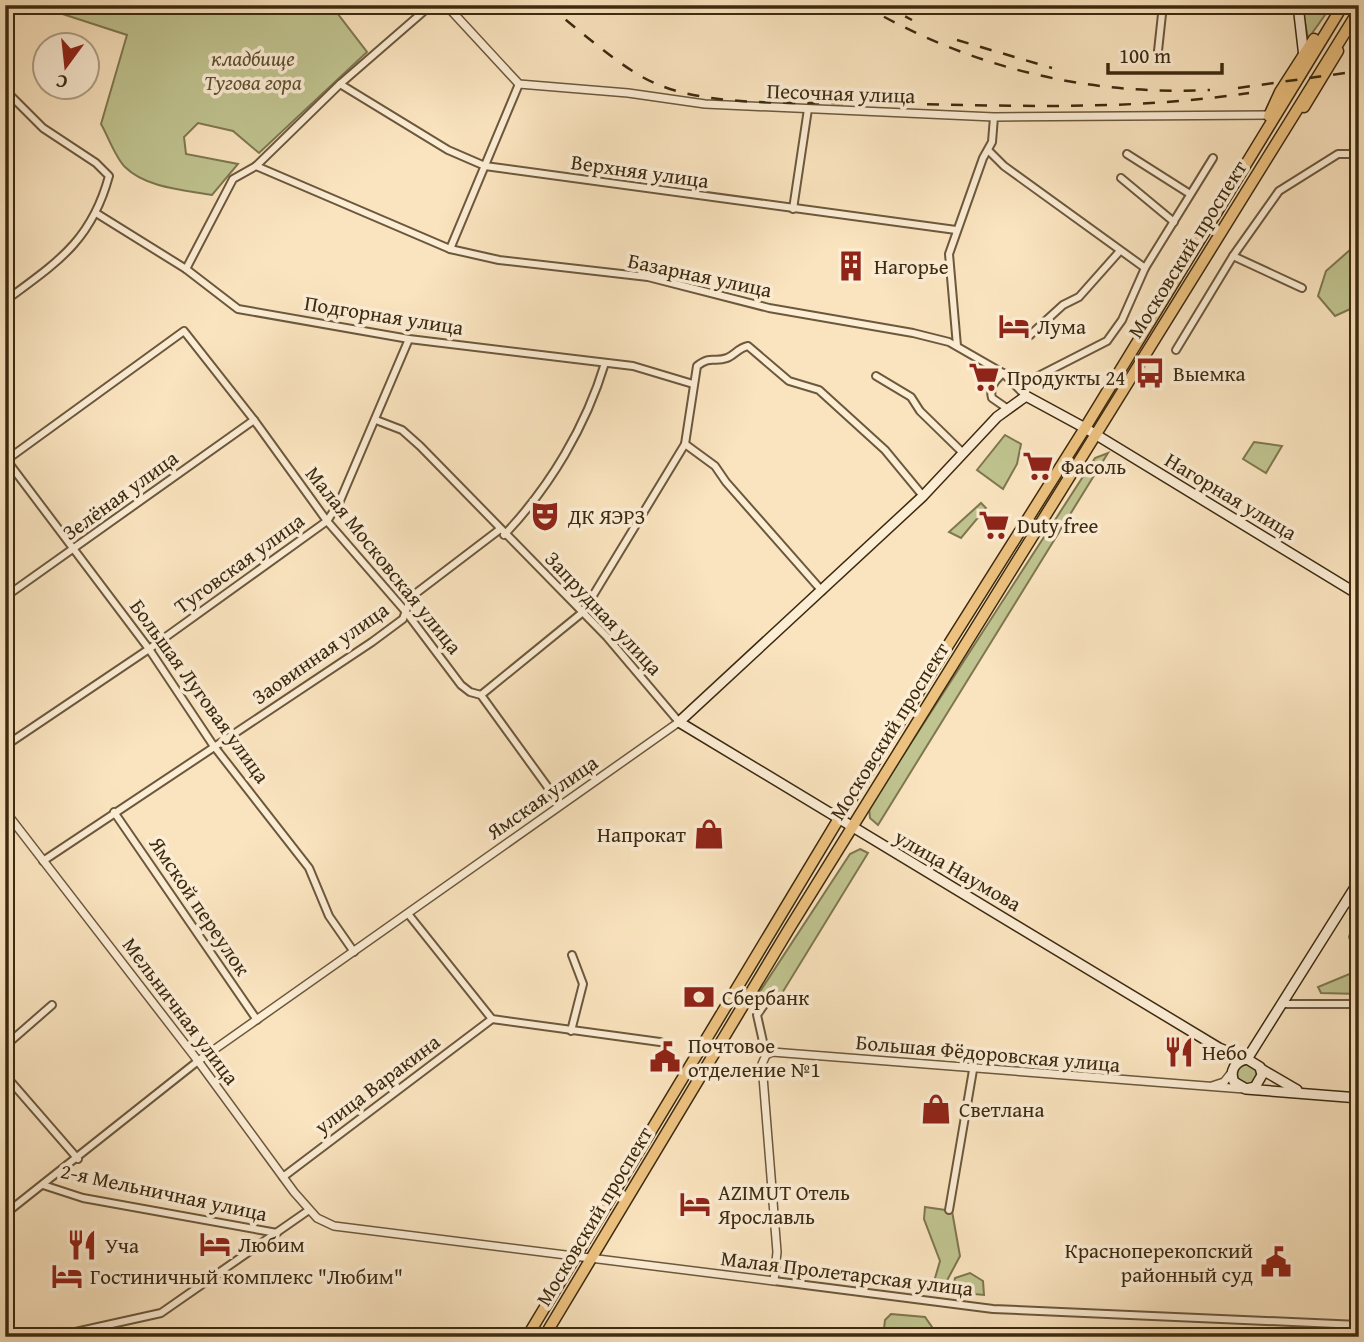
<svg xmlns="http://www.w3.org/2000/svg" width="1364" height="1342" font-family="'Gentium Book Plus',serif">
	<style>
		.green { fill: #c0c490; stroke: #7e7750; stroke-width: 2 }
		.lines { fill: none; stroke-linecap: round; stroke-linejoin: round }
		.minor-casing { stroke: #6c583b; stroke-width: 10 }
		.tertiary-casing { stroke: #6c583b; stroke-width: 10 }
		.secondary-casing { stroke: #3c2a0f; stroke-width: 12 }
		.primary-casing { stroke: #3c2a0f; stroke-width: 13 }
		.minor { stroke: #fcedd5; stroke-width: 6 }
		.tertiary { stroke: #fcedd5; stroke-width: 7 }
		.secondary { stroke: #fcedd5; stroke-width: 9 }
		.primary { stroke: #edc280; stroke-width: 10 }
		.rail { stroke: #3c2a0f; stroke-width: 2.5; stroke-dasharray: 12 12; stroke-linecap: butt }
		.labels { text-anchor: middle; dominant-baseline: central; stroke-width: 7; stroke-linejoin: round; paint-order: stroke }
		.park-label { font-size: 21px; font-style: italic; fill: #5d502f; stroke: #fcedd5 }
		.street-label { font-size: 21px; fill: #3c2a0f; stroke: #fcedd5 }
		.poi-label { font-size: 21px; fill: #3c2a0f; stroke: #fcedd5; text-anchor: start }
	</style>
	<rect width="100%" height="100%" fill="#fae4bf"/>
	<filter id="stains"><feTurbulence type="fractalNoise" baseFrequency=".00286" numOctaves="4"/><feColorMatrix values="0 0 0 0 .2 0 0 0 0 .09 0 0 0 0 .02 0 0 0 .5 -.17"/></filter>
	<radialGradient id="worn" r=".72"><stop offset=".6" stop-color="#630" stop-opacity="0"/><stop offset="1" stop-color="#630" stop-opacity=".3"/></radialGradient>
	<g class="green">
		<path d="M46 5H347L338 14 367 52 259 153 233 131 198 123 184 137 186 154 238 164 212 195C185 190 146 188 125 167 115 157 108 136 101 124L127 35 47 9Z"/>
		<polygon points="1302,5 1332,5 1308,39"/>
		<polygon points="1359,242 1359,305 1335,316 1318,296 1326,271"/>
		<polygon points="1005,435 1021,444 1017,464 1003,489 977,470"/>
		<polygon points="1254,442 1282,446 1266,473 1243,459"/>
		<polygon points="1108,453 878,825 870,818 869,808 1095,458"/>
		<polygon points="981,503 986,508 961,538 949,532"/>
		<polygon points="860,849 868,853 776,1003 759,993 850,854"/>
		<polygon points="1357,912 1359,994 1321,993 1318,987 1352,973 1356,958 1349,937"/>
		<circle cx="1247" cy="1074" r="10"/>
		<polygon points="925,1207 952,1211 960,1256 942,1290 933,1285 940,1261 924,1219"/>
		<polygon points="970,1273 983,1281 984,1295 952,1292 955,1278"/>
		<polygon points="891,1314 925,1317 932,1327 930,1337 883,1337 885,1320"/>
	</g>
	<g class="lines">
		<g class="minor-casing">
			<g id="minor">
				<polyline points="1158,51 1163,5"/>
				<polyline points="340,84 448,150 485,166 956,230"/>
				<path d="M5 90 43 128 96 163 109 176C91 242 56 263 5 301"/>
				<polyline points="989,151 1004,166 1145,268"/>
				<polyline points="1127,154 1190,194"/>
				<polyline points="256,166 450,249 499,260 648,277 769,308 913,333 949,342 1003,373 1026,396"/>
				<polyline points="1121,178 1174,222"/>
				<polyline points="793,209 808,109"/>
				<polyline points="96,213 186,269 238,309 409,339 633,366 693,384"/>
				<polyline points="450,249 519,84"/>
				<polyline points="1233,256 1302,288"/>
				<polyline points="186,269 233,179 256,166 340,84 431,5"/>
				<polyline points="1029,336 1063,305 1079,297 1119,252"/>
				<polyline points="957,346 949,254 983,158 992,142 994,117"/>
				<polyline points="1176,350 1233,256 1279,191 1338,154 1359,154"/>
				<path d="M1003 373C995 381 989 387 992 398L1008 409"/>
				<polyline points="876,376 911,397 920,411 962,452"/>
				<polyline points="1022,391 1019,386 1107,341 1122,320 1145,268 1213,158"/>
				<polyline points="376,420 402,430 420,446 607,637 679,722"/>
				<polyline points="685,444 715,466 726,482 822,591"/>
				<polyline points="5,458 149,649 213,745 309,868 329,916 354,952"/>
				<polyline points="5,461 184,331 254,420 327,521 406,612 461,685 470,692 481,695 560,804"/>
				<path d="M504 535C550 487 586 426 605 363"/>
				<polyline points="5,597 254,420"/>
				<path d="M481 695 583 612 685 444 697 366C711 355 714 363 727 358 735 355 738 348 748 346L789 381 819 390 885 450 923 496"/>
				<polyline points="5,746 149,649 327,521 339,503 409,339"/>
				<polyline points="114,812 257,1020"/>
				<polyline points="43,861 372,642 403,619 411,597 499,530"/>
				<polyline points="1345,903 1359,904"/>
				<polyline points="409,915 492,1019 660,1042"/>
				<polyline points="1283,1004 1359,1004"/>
				<polyline points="764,1005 757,1015 766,1055"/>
				<polyline points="571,1031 583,984 572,955"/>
				<polyline points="5,1046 52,1005"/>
				<polyline points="5,1075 78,1159"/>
				<polyline points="283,1177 492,1019"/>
				<polyline points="43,1185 83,1198 277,1233"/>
				<polyline points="949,1210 973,1070"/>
				<polyline points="5,1214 198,1061"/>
				<polyline points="774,1281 993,1309 1359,1325"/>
				<polyline points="53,1337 161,1313 309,1210"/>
			</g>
		</g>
		<g class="tertiary-casing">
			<g id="tertiary">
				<polyline points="446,5 519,84 628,93 705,104 994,117 1269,115"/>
				<polyline points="5,811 198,1061 294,1192 317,1218 334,1226 774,1281 777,1252 762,1064 766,1055 772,1052 1244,1089"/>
				<polyline points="198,1061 679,722"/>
				<polyline points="1212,1086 1224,1082 1232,1072"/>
			</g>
		</g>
		<g class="secondary-casing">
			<g id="secondary">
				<polyline points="1298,5 1304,57"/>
				<polyline points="1245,1059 1219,1048 679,722 923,496 997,417 1026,396 1085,428 1359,595"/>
				<polyline points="1247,1059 1359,881"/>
				<polyline points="1261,1069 1297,1090"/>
				<path d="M1246 1089 1255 1087 1262 1075 1260 1067 1247 1059C1235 1061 1229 1071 1234 1082L1246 1089 1359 1098"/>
			</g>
		</g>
		<g class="primary-casing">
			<g id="primary">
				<polyline points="1304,107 1338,51"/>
				<polyline points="1269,116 1280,92 1314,39"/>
				<polyline points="527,1337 838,820 1085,428 1343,5"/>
				<polyline points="544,1337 789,929 1359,10"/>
			</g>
		</g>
		<use href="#minor" class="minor"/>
		<use href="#tertiary" class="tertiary"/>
		<use href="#secondary" class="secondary"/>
		<use href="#primary" class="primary"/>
		<g class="rail">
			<path d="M547 5C579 29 623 71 659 85 716 108 807 102 869 103 996 105 1123 112 1249 93"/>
			<path d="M863 5C969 67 1086 96 1210 90"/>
			<polyline points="884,5 912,20"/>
			<polyline points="957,40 1052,68"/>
			<polyline points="1238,88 1359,71"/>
		</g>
	</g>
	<defs>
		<g id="building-bare" transform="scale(2.415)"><path d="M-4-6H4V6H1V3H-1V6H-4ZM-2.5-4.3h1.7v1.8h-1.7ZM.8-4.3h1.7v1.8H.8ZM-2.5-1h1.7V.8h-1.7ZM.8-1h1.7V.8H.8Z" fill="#8f2418" stroke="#fcedd5" stroke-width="2.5" paint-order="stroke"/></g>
		<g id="hotel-bare" transform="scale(2.415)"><path d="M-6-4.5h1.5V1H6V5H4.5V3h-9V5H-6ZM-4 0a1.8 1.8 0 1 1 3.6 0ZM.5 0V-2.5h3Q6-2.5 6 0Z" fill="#8f2418" stroke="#fcedd5" stroke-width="2.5" paint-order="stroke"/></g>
		<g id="bus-bare" transform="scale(2.415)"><path d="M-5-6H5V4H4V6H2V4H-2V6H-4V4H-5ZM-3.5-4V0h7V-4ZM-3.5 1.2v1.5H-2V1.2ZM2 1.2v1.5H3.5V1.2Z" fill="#8f2418" stroke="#fcedd5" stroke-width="2.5" paint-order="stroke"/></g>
		<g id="supermarket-bare" transform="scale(2.415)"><path d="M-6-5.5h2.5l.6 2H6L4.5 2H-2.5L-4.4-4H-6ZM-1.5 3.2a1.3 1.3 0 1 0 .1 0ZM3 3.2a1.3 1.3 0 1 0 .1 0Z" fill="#8f2418" stroke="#fcedd5" stroke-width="2.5" paint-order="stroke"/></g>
		<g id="theatre-bare" transform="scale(2.415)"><path d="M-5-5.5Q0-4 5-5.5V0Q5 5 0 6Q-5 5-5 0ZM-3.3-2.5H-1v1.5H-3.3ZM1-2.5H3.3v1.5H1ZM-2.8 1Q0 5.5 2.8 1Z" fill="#8f2418" stroke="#fcedd5" stroke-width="2.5" paint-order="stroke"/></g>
		<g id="shop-bare" transform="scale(2.415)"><path d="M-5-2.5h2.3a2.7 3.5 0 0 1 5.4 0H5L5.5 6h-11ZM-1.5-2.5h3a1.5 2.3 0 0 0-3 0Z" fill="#8f2418" stroke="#fcedd5" stroke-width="2.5" paint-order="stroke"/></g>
		<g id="bank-bare" transform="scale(2.415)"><path d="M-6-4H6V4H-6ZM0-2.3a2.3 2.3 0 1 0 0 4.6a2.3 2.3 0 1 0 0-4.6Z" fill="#8f2418" stroke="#fcedd5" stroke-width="2.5" paint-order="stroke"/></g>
		<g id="restaurant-bare" transform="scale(2.415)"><path d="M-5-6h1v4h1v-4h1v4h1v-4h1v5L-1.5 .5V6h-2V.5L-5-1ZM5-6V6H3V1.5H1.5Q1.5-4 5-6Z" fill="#8f2418" stroke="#fcedd5" stroke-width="2.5" paint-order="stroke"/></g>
		<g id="civic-bare" transform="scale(2.415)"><path d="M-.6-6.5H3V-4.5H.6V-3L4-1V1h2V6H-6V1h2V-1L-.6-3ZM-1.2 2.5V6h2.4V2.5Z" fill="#8f2418" stroke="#fcedd5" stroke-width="2.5" paint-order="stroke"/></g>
	</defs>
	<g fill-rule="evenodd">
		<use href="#building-bare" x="851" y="266"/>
		<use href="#hotel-bare" x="1014" y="326"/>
		<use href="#bus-bare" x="1150" y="373"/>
		<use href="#supermarket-bare" x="984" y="377"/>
		<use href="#supermarket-bare" x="1038" y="466"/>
		<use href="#theatre-bare" x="545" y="516"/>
		<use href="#supermarket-bare" x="994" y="525"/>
		<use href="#shop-bare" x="709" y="834"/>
		<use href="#bank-bare" x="699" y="997"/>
		<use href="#restaurant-bare" x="1179" y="1052"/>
		<use href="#civic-bare" x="665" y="1057"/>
		<use href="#shop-bare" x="936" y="1109"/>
		<use href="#hotel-bare" x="695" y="1204"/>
		<use href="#hotel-bare" x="215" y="1244"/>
		<use href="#restaurant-bare" x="82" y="1245"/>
		<use href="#civic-bare" x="1276" y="1262"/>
		<use href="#hotel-bare" x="67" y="1276"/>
	</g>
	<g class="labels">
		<g class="park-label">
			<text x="253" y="58">кладбище<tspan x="253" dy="24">Тугова гора</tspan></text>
		</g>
		<g class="street-label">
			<text transform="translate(841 93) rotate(2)">Песочная улица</text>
			<text transform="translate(640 171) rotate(8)">Верхняя улица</text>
			<text transform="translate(1187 249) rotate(-58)">Московский проспект</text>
			<text transform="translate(700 275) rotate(12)">Базарная улица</text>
			<text transform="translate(384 315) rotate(9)">Подгорная улица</text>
			<text transform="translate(120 495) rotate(-36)">Зелёная улица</text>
			<text transform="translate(1231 496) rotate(31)">Нагорная улица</text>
			<text transform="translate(384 560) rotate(51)">Малая Московская улица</text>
			<text transform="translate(239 563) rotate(-36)">Туговская улица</text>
			<text transform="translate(604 613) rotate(47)">Запрудная улица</text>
			<text transform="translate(320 653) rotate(-35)">Заовинная улица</text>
			<text transform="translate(200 691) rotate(54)">Большая Луговая улица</text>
			<text transform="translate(889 731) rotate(-58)">Московский проспект</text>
			<text transform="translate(542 797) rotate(-35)">Ямская улица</text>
			<text transform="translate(958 870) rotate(30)">улица Наумова</text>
			<text transform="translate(200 906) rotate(56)">Ямской переулок</text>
			<text transform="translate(181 1011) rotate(53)">Мельничная улица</text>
			<text transform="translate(988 1053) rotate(5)">Большая Фёдоровская улица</text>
			<text transform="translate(377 1084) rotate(-37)">улица Варакина</text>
			<text transform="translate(164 1192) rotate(12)">2-я Мельничная улица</text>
			<text transform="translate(594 1216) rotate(-59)">Московский проспект</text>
			<text transform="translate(847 1273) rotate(7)">Малая Пролетарская улица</text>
		</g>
		<g class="poi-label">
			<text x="874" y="266">Нагорье</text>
			<text x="1037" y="326">Лума</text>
			<text x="1173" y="373">Выемка</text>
			<text x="1007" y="377">Продукты 24</text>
			<text x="1061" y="466">Фасоль</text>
			<text x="568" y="516">ДК ЯЭРЗ</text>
			<text x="1017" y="525">Duty free</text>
			<text x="686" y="834" text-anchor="end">Напрокат</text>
			<text x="722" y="997">Сбербанк</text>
			<text x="688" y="1045">Почтовое<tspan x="688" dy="24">отделение №1</tspan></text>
			<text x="1202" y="1052">Небо</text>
			<text x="959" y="1109">Светлана</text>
			<text x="718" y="1192">AZIMUT Отель<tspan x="718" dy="24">Ярославль</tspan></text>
			<text x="238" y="1244">Любим</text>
			<text x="105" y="1245">Уча</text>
			<text x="1253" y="1250" text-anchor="end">Красноперекопский<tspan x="1253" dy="24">районный суд</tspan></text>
			<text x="90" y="1276">Гостиничный комплекс "Любим"</text>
		</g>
	</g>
	<rect width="1364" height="1342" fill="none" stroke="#fae4bf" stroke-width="28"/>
	<rect x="7" y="7" width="1350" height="1328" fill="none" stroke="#3c2a0f" stroke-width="3.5"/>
	<rect x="14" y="14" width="1336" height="1314" fill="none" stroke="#3c2a0f" stroke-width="2"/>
	<g transform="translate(66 66) rotate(195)"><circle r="33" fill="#fcedd5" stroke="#af9f86" stroke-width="2"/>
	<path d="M0-5L12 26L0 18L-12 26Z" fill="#8f2418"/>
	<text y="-10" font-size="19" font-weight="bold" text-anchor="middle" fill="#3c2a0f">С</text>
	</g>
	<path d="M1108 63v10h114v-10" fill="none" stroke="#3c2a0f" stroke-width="3.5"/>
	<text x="1119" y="63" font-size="21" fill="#3c2a0f" stroke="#fcedd5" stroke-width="5" paint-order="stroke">100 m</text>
	<rect width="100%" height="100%" filter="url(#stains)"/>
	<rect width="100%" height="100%" fill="url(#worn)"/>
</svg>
